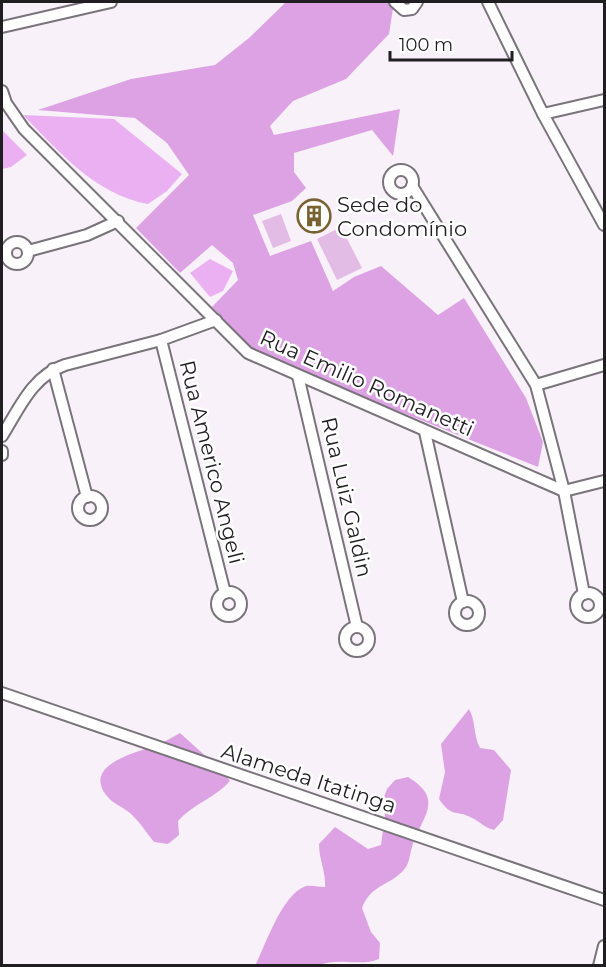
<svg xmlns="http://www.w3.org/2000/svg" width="606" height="967" font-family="Montserrat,sans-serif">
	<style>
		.green { fill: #e3bce6 }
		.forest { fill: #dda2e3 }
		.water { fill: #ebb0f1 }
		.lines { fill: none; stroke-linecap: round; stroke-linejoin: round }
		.minor-casing { stroke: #7a737b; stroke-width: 14 }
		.minor { stroke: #fff; stroke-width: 10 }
		.labels { text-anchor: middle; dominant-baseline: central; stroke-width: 5; stroke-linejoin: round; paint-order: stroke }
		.poi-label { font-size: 21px; fill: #211e22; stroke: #fff; text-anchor: start }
		.street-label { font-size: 21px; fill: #211e22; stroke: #fff }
	</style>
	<rect width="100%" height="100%" fill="#f9f1f9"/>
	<g class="green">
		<polygon points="281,214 291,241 273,248 262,221"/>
		<polygon points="341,227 362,268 337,280 317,239"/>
	</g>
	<g class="forest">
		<polygon points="286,2 394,2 389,34 346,79 293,101 270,126 274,135 400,109 393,156 372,130 294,153 294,172 306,188 292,201 253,215 270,256 311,241 333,291 354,277 381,266 438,315 464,298 526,398 543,442 538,467 258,355 212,307 238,280 233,263 212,245 180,273 136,228 189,175 167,143 135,118 38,110 131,79 215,65 249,38"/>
		<path d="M469 709C476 721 473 735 480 748L494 750 511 770 503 820 494 830C483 827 481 822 472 818 456 809 453 819 439 799L445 772 441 744Z"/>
		<path d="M180 733 221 770 230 781C215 798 193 804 178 821L179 835 168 844 154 842C146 832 139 821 130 813 123 807 113 804 107 796 82 765 135 753 154 746 163 743 171 738 180 733Z"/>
		<path d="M408 777C446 800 421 817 412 847 409 857 410 864 402 872 386 887 371 885 362 908L371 932 380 943 379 959C359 967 338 957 320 965L255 966C266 944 282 894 306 886 312 885 319 887 325 887 326 871 319 860 319 844L335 827 368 849 381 845 385 815 382 802 387 789 395 780Z"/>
	</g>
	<g class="water">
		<path d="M23 115 114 119 182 174 167 191 148 204C96 195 58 151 23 115Z"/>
		<polygon points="2,130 27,155 11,167 2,169"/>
		<polygon points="210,259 233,271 223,291 210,297 190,273"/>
	</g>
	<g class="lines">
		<g class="minor-casing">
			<g id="minor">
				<polyline points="395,2 404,10 412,9 417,2"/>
				<polyline points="488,2 543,114 604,225"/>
				<polyline points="2,27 111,2"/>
				<polyline points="2,91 6,103 24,129 248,353 564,491 604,481"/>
				<polyline points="543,114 604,100"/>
				<circle cx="401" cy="182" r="12"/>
				<polyline points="412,186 536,385 564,491 584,594"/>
				<circle cx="17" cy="253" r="11"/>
				<polyline points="28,251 87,235 118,221"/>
				<polyline points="161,340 225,593"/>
				<polyline points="53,369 87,497"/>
				<polyline points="298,376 357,627"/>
				<polyline points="536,385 604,365"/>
				<polyline points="425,432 463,602"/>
				<path d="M2 436C19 409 32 376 65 365L161 340 216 320"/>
				<polyline points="2,451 2,455"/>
				<circle cx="90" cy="508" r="12"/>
				<circle cx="229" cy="604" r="12"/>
				<circle cx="588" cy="605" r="12"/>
				<circle cx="467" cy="613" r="12"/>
				<circle cx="357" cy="639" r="12"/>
				<polyline points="2,693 604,900"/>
				<polyline points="599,966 604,946"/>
			</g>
		</g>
		<use href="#minor" class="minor"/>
	</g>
	<defs>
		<g id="building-ring" transform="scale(1.725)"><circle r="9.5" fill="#fff" stroke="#786232" stroke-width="1.5"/><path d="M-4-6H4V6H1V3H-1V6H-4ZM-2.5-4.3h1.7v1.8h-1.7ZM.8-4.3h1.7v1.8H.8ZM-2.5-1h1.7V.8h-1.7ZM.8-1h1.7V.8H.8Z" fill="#786232"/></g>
	</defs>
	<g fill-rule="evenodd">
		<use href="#building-ring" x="314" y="216"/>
	</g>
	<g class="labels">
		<g class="poi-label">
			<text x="337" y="204">Sede do<tspan x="337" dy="24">Condomínio</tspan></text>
		</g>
		<g class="street-label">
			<text transform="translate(367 383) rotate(24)">Rua Emilio Romanetti</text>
			<text transform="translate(212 462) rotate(76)">Rua Americo Angeli</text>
			<text transform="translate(347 497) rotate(77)">Rua Luiz Galdin</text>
			<text transform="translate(309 778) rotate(18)">Alameda Itatinga</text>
		</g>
	</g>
	<rect width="606" height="967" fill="none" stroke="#211e22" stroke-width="6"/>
	<path d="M390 51v9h122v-9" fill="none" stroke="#211e22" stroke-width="3"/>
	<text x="399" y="51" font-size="18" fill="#211e22" stroke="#ffffff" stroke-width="4.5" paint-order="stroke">100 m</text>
</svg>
